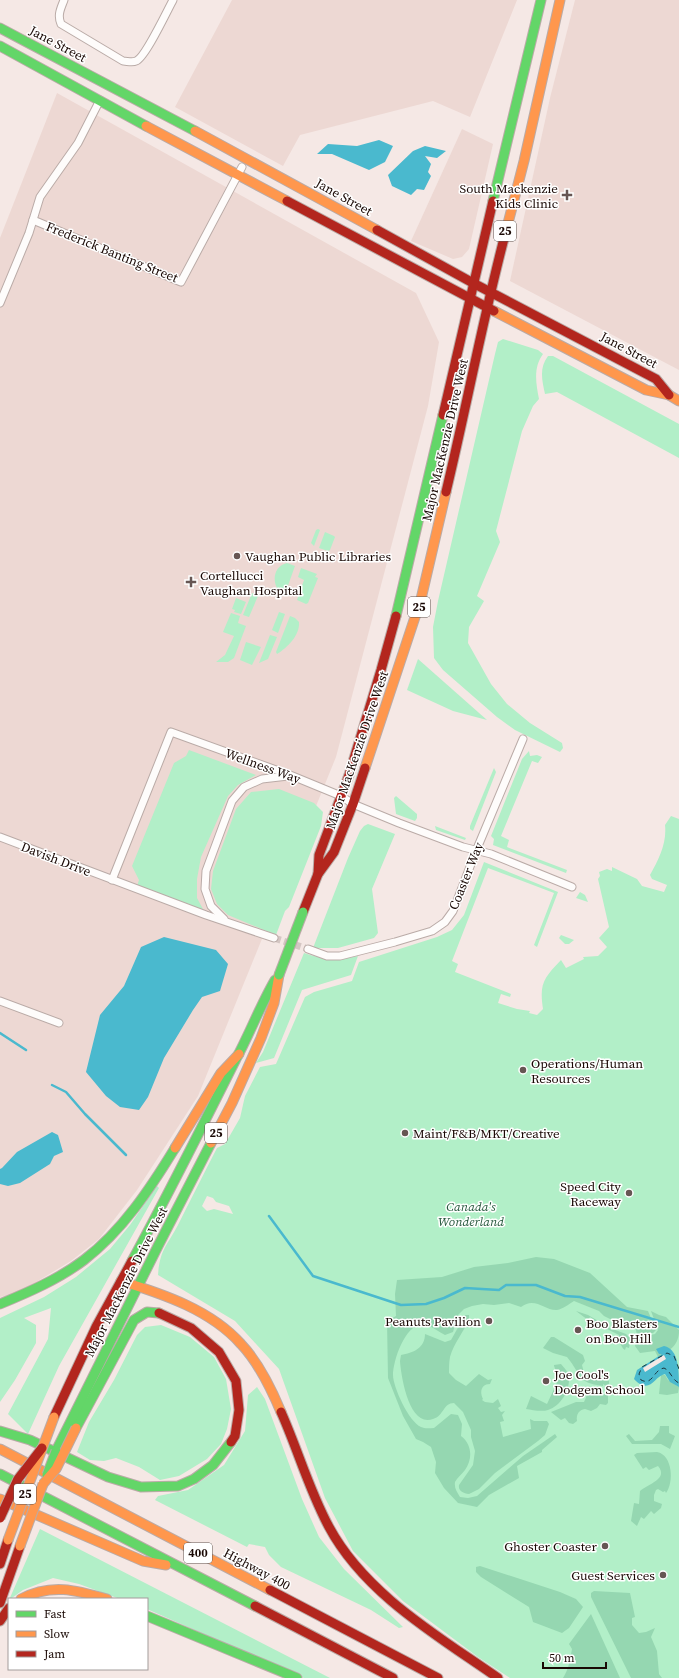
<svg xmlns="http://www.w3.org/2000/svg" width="679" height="1678" font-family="'Source Serif 4',serif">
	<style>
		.built { fill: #edd8d3 }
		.green { fill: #b2efc8; fill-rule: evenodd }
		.forest { fill: #95d7b1 }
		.water { fill: #4ab9ce }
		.pier { fill: #f5e8e5 }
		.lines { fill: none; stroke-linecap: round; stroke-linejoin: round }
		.stream { stroke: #4ab9ce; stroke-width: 2.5 }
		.ferry { stroke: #1c373f; stroke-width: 1; stroke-dasharray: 5 4; stroke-linecap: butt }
		.street-tunnel { stroke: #d4c6c3; stroke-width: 7; stroke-dasharray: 7 3.5; stroke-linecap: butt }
		.street-casing { stroke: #baaba7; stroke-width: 9 }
		.fast-casing { stroke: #baaba7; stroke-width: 11 }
		.slow-casing { stroke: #baaba7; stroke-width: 11 }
		.jam-casing { stroke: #baaba7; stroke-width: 11 }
		.street { stroke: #fefcfb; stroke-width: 7 }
		.fast { stroke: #63d668; stroke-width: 9 }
		.slow { stroke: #ff974d; stroke-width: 9 }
		.jam { stroke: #b3261e; stroke-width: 9 }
		.fast-bridge-casing { stroke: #baaba7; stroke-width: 11; stroke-linecap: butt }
		.slow-bridge-casing { stroke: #baaba7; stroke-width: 11; stroke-linecap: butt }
		.jam-bridge-casing { stroke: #baaba7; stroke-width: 11; stroke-linecap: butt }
		.fast-bridge { stroke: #63d668; stroke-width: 9 }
		.slow-bridge { stroke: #ff974d; stroke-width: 9 }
		.jam-bridge { stroke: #b3261e; stroke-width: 9 }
		.poi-dot { fill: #665653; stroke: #fff; stroke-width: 1.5 }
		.labels { text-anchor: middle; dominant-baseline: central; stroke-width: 3; stroke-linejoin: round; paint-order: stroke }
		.shield { fill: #fff; stroke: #5e524f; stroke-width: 1 }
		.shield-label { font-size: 12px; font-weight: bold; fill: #190804 }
		.street-label { font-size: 13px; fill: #190804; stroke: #fff }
		.poi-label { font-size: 13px; fill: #190804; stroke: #fff; text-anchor: start }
		.park-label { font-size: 13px; font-style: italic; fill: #25573c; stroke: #fff }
	</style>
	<rect width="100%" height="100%" fill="#f5e8e5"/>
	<g class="built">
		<polygon points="232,0 517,0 470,117 433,101 300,135 283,166 175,107"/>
		<polygon points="575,0 679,0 679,370 510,281 550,98"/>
		<polygon points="57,93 416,293 439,342 428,406 336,757 198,1096 137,1190 99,1239 71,1261 18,1293 0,1297 0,238"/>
		<polygon points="462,129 493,144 469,249 462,257 453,259 411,241"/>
	</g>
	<g class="green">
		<path d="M503 339 538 350 543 354C533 368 536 383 539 399L533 406 522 431 496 531 500 542 477 596 484 601 469 627 468 643 491 684 507 704 530 723 562 743 563 748 560 752 515 730 497 717 443 670 434 658 433 627 438 601 495 354 498 342Z"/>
		<path d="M548 356H553L679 424V458L557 392 545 394C542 380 539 368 548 356Z"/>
		<polygon points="318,529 320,530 314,546 311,543 316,530"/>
		<polygon points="325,532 334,536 335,537 330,550 328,551 319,548"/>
		<path d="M287 563 295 566 286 591 277 588C272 578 275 566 287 563Z"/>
		<polygon points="301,568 317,574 315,577 318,578 308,603 306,604 297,600 304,580 298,577"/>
		<polygon points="252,593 258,596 249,617 243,615"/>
		<polygon points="236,598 246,602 241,614 234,612 235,610 232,609"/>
		<polygon points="279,612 285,614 278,633 272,630"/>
		<polygon points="231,613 240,616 238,623 246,626 234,658 228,662 216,662 225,655 234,636 223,632"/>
		<path d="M290 616 295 618 299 622C300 635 288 647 277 654L276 652Z"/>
		<polygon points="270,635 277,637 268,659 259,663"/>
		<polygon points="246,642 261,647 252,665 240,660"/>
		<polygon points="418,659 487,720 453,711 407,690"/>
		<polygon points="189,750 256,775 238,785 228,796 201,857 197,879 197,898 204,911 137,886 139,880 132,866 174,763 186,756"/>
		<polygon points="529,751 530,756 537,755 542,757 538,763 532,761 501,836 509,840 507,847 567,870 566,873 493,845 494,839 491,836 522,759"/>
		<polygon points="494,768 496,772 473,831 470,829 470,826"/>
		<polygon points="279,789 314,803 323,812 321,826 289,907 285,911 276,935 228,915 217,904 211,889 213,871 236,809 251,792"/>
		<polygon points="396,796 417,814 417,818 415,821 396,814 394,798"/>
		<path d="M671 816 679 819V1678H510L478 1657 403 1601 353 1551 325 1498 279 1369 235 1321 158 1275C160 1249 167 1246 178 1225 191 1199 204 1173 217 1148L225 1144 240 1118 245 1096 260 1067 276 1064 305 997 314 992 352 981 359 962 437 937 452 930 464 915 484 862 558 892 537 947 534 945 554 893 488 868 452 961 458 964 455 972 511 994 510 997 501 994 498 1003 517 1009 530 1011 529 1013 537 1015 543 1009C539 983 544 978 561 960L566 968 584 959 583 957 598 956 607 947 599 938 609 927 598 879 600 876 599 872 607 869 612 871V867L637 879 642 886 664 892 667 885 652 879 650 875C659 859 667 843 665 825ZM207 1196 213 1198 216 1202 229 1206 233 1214 214 1209 207 1211 202 1206Z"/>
		<polygon points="368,824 395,834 372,889 378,933 374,938 338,948 313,948 348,858 360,831 364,826"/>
		<polygon points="435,826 466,838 465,840 436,830"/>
		<polygon points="580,892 585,895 588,902 576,898"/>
		<polygon points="561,935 574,940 569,944 565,944 559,938"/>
		<path d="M304 953C323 960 338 960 358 956L351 975 302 990 274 1058 256 1063 263 1052Z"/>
		<polygon points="157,1186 159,1188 59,1366 28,1434 8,1414 48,1339 51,1308 24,1318 36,1325 36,1343 15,1380 0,1402 0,1318 44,1297 76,1277 110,1249 130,1225"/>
		<polygon points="161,1325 190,1337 214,1357 226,1379 231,1409 227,1429 221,1444 207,1459 179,1476 160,1480 139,1467 116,1458 104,1461 90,1460 77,1452 89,1422 114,1380 137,1335 145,1327"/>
		<polygon points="257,1387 265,1399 302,1499 319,1537 344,1569 403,1627 399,1628 371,1610 281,1567 269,1555 265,1547 249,1544 247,1547 155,1500 158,1496 188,1490 224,1465 245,1431 248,1395"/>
		<polygon points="40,1529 330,1678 304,1678 147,1609 147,1599 120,1599 79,1584 53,1578 23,1590 9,1600"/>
	</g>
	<g class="forest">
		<path d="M536 1257 554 1259 590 1273 627 1307 648 1311 656 1330 653 1333 637 1335 635 1326 622 1325 604 1316 599 1311 574 1301C569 1304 563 1309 557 1310 545 1311 535 1296 521 1307L509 1303 494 1305 483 1304 472 1306 464 1309 458 1315 453 1332 445 1335C439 1332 433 1327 427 1325 407 1318 393 1360 393 1375 393 1387 409 1422 421 1427 425 1429 430 1428 434 1428L451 1414 458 1415 462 1424 461 1436C472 1444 473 1459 465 1470 462 1474 457 1478 455 1482 454 1488 457 1492 460 1497L468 1498 477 1496 523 1456 555 1434 557 1437 542 1450V1452L517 1466 519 1478 489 1495 477 1507 458 1503 444 1488 435 1473 436 1462 431 1447 423 1442 416 1439 403 1416 388 1378 387 1321 396 1316 395 1294 397 1280 442 1277 474 1267 508 1263Z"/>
		<path d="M576 1311 588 1315 610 1328 626 1334 631 1339 629 1348 626 1347 625 1350C620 1347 620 1340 619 1335L593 1322 594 1320 590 1317 588 1320Z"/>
		<path d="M651 1311 659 1315 666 1317 679 1330C679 1345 671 1350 658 1357L655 1351 640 1353 635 1346 636 1338 655 1334 658 1330Z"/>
		<path d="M465 1315H469V1320C464 1331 454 1343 450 1357 449 1362 449 1368 449 1373L456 1380 466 1386 479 1374 488 1380 492 1379 490 1384C482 1384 479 1391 483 1399L482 1400 485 1402 493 1403 498 1399 501 1406 498 1408 501 1412 505 1411 502 1415 504 1421 500 1422 503 1437 531 1429 530 1419 534 1421H547L549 1424 545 1435 538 1441 495 1473 479 1489 469 1494C463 1493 458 1491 459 1485L473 1465 475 1451 471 1437V1430L463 1412 454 1403C443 1403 444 1416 433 1419 409 1428 401 1376 400 1361L401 1355C413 1353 425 1348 425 1334L445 1342 451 1340Z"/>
		<path d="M551 1337H554L583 1355 585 1361 582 1365 584 1373 587 1376 592 1377 596 1375 602 1380 609 1381V1384L606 1386 603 1384V1386C575 1382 583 1376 567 1357L553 1353 543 1348Z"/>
		<path d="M561 1364C564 1368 569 1372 569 1377 570 1390 561 1406 548 1410 542 1412 532 1410 526 1409L531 1396 547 1404 561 1374 556 1371 554 1366V1365Z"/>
		<polygon points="661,1375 665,1375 668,1380 679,1387 678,1393 667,1395 659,1394"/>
		<path d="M608 1394V1403L606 1405 600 1404 597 1408 591 1411 585 1409C579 1410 576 1414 577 1421L573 1424 569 1423 565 1418 561 1420 551 1412 576 1402H584L587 1395Z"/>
		<polygon points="660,1426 669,1426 669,1433 675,1436 670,1449 661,1444 632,1444 626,1436 629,1434 635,1441 652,1440 659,1432"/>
		<path d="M657 1452C673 1455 674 1483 666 1493L665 1491 663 1492 658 1489 656 1490 654 1495V1501L662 1504 661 1508 654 1514 651 1511 644 1519 641 1517 637 1526 631 1521 634 1503 639 1504 640 1491C648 1484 669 1479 658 1466L649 1470 646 1467 643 1469 634 1455 637 1453Z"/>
		<polygon points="480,1566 560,1592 576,1599 583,1607 569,1628 562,1633 533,1622 529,1607 481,1577 476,1572 476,1567"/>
		<polygon points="594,1591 630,1593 635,1617 632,1618 632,1625 639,1633 646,1632 655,1628 651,1637 657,1651 659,1674 662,1678 631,1678 591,1597 591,1593"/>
		<path d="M591 1614 620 1678H563C569 1669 570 1659 572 1649L569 1644Z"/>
	</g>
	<g class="water">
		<polygon points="379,140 393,146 385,162 369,170 332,154 317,154 328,144 357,146"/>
		<polygon points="425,146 446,151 437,158 425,156 431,164 428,172 431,176 424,190 417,189 411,195 392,186 388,175 413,151"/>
		<polygon points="164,937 216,950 228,964 220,991 202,997 193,1010 164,1058 148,1097 139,1110 120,1107 106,1096 86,1072 100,1015 124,986 141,947"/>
		<polygon points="52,1132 58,1135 63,1152 54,1156 50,1164 20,1183 8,1186 0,1184 0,1169 2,1168 17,1152"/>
		<path d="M664 1346C679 1349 679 1371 679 1387L670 1382 665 1374C654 1376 650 1396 634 1379L637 1370 662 1354H659L656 1349Z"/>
	</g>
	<polygon class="pier" points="664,1355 666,1359 645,1372 643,1368"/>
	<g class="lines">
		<g class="stream">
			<polyline points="0,1033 26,1050"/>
			<polyline points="52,1085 66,1092 85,1114 126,1155"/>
			<polyline points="269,1216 313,1276 401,1305 426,1304 444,1298 465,1288 499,1290 506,1285 536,1285 565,1296 580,1297 679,1327"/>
		</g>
		<path class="ferry" d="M679 1369 674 1356 667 1353 642 1367 639 1374 641 1380C653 1386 653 1370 664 1368 671 1371 672 1380 679 1383"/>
		<polyline class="street-tunnel" points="274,938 308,949"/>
		<g class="street-casing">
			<g id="street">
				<path d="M64 0C61 8 57 15 61 24L123 61C127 61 132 63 136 61 145 58 167 11 173 0"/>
				<polyline points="33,220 181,282 242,167"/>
				<polyline points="0,303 29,233 40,197 78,143 100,100"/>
				<polyline points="0,837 206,915 274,938"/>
				<polyline points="112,880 171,732 290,775 341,796 353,804 399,823 463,847 491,854 572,887"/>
				<polyline points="224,919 211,906 205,889 206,871 232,801 244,787 262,779 288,776"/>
				<polyline points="308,949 327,956 340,956 395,942 432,931 445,922 453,911 476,851 523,739"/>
				<polyline points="0,1001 59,1023"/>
			</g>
		</g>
		<g class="fast-casing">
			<g id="fast">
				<polyline points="0,28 195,131"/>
				<polyline points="0,46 146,126"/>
				<polyline points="493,201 541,0"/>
				<polyline points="396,616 443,415"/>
				<path d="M132 1261C168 1195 202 1127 236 1059 250 1033 260 1006 275 980"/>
				<path d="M0 1304C29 1292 59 1279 84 1260 122 1231 150 1189 175 1148"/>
				<polyline points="76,1428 134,1320 147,1312 159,1313"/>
				<polyline points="0,1431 30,1440 108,1477 141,1487 178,1486 194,1479 213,1465 231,1442"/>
				<polyline points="56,1451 158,1246 211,1143"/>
				<polyline points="0,1474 255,1606"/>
				<polyline points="147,1616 297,1678"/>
			</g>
		</g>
		<g class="slow-casing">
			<g id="slow">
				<polyline points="146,126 287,201"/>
				<polyline points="195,131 377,230"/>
				<polyline points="506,231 524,161 560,0"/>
				<polyline points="494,311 646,390 669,395 679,401"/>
				<polyline points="365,768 421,599 446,492"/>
				<polyline points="211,1143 232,1103 261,1038 274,1003 279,975"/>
				<polyline points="175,1148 221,1073 239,1054"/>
				<path d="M121 1281C163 1294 211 1310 241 1344 259 1363 271 1388 281 1412"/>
				<polyline points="0,1449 270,1590"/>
				<polyline points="0,1499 143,1561 166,1565"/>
				<path d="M21 1599C51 1583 76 1590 107 1599"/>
			</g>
		</g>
		<g class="jam-casing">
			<g id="jam">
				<polyline points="287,201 494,311"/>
				<polyline points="377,230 473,283 656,379 669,395"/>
				<polyline points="443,415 493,201"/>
				<path d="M446 492C467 405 483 317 506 231"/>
				<polyline points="318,874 319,855 349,775 381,670 396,616"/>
				<polyline points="303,912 318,874 334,852 353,804 365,768"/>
				<polyline points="159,1313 191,1328 219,1352 236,1381 239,1410 235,1436 231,1442"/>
				<path d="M281 1412C298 1450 309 1490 329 1527 365 1594 438 1636 498 1678"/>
				<polyline points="54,1417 96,1327 132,1261"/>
				<polyline points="0,1564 8,1540"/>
				<polyline points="270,1590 438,1678"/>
				<polyline points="0,1603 20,1546"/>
				<polyline points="255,1606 393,1678"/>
				<polyline points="0,1621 9,1608"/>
			</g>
		</g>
		<use href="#street" class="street"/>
		<use href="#fast" class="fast"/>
		<use href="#slow" class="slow"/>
		<use href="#jam" class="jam"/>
		<g class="fast-bridge-casing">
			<g id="fast-bridge">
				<polyline points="279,975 303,912"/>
				<polyline points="47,1475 56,1451"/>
			</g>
		</g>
		<g class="slow-bridge-casing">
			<g id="slow-bridge">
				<polyline points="43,1484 56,1469 76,1428"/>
				<polyline points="8,1540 54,1417"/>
				<polyline points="20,1546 43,1484"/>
			</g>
		</g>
		<g class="jam-bridge-casing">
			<polyline id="jam-bridge" points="0,1518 18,1479 42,1448"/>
		</g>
		<use href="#fast-bridge" class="fast-bridge"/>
		<use href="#slow-bridge" class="slow-bridge"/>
		<use href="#jam-bridge" class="jam-bridge"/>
	</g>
	<g class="poi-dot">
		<path d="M565 189h4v4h4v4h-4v4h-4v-4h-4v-4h4z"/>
		<circle cx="237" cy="556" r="4"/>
		<path d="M189 576h4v4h4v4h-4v4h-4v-4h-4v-4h4z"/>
		<circle cx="523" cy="1070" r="4"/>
		<circle cx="405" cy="1133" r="4"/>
		<circle cx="629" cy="1193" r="4"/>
		<circle cx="489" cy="1321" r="4"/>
		<circle cx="578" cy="1330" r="4"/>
		<circle cx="546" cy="1381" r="4"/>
		<circle cx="605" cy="1546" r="4"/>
		<circle cx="663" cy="1575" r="4"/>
	</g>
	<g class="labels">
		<g class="shield">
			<rect x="494" y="221" width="22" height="20" rx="3"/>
			<rect x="408" y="597" width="22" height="20" rx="3"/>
			<rect x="205" y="1123" width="22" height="20" rx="3"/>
			<rect x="14" y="1484" width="22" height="20" rx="3"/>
			<rect x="184" y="1543" width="28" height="20" rx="3"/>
		</g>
		<g class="shield-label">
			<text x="505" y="231">25</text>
			<text x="419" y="607">25</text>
			<text x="216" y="1133">25</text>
			<text x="25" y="1494">25</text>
			<text x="198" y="1553">400</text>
		</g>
		<g class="street-label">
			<text transform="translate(58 44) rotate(28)">Jane Street</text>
			<text transform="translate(344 197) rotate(29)">Jane Street</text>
			<text transform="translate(112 252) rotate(22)">Frederick Banting Street</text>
			<text transform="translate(629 350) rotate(28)">Jane Street</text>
			<text transform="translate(445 440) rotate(-77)">Major MacKenzie Drive West</text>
			<text transform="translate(357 750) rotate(-71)">Major MacKenzie Drive West</text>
			<text transform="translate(263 766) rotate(20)">Wellness Way</text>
			<text transform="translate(56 859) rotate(21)">Davish Drive</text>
			<text transform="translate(466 876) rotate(-68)">Coaster Way</text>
			<text transform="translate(126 1282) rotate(-63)">Major MacKenzie Drive West</text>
			<text transform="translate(257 1569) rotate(28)">Highway 400</text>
		</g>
		<g class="poi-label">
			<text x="558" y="188" text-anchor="end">South Mackenzie<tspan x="558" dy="15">Kids Clinic</tspan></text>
			<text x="245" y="556">Vaughan Public Libraries</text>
			<text x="200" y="575">Cortellucci<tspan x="200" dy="15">Vaughan Hospital</tspan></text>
			<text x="531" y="1063">Operations/Human<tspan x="531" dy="15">Resources</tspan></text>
			<text x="413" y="1133">Maint/F&amp;B/MKT/Creative</text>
			<text x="621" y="1186" text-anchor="end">Speed City<tspan x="621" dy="15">Raceway</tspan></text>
			<text x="481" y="1321" text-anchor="end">Peanuts Pavilion</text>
			<text x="586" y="1323">Boo Blasters<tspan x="586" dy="15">on Boo Hill</tspan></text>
			<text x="554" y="1374">Joe Cool's<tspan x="554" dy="15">Dodgem School</tspan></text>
			<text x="597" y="1546" text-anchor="end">Ghoster Coaster</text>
			<text x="655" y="1575" text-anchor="end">Guest Services</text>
		</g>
		<g class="park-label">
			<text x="471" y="1206">Canada's<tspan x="471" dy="15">Wonderland</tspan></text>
		</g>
	</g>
	<rect x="8" y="1598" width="140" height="72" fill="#ffffff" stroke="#a39c9b"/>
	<rect x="16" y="1611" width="20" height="6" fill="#63d668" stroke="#a39c9b"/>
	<text x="44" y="1618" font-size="12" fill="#190804">Fast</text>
	<rect x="16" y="1631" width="20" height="6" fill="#ff974d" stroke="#a39c9b"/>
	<text x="44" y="1638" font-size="12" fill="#190804">Slow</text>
	<rect x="16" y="1651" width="20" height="6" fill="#b3261e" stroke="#a39c9b"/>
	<text x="44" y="1658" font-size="12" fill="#190804">Jam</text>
	<path d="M543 1662v6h63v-6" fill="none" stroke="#190804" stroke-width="2"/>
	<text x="549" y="1662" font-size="12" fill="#190804" stroke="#ffffff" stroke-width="3" paint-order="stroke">50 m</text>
</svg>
